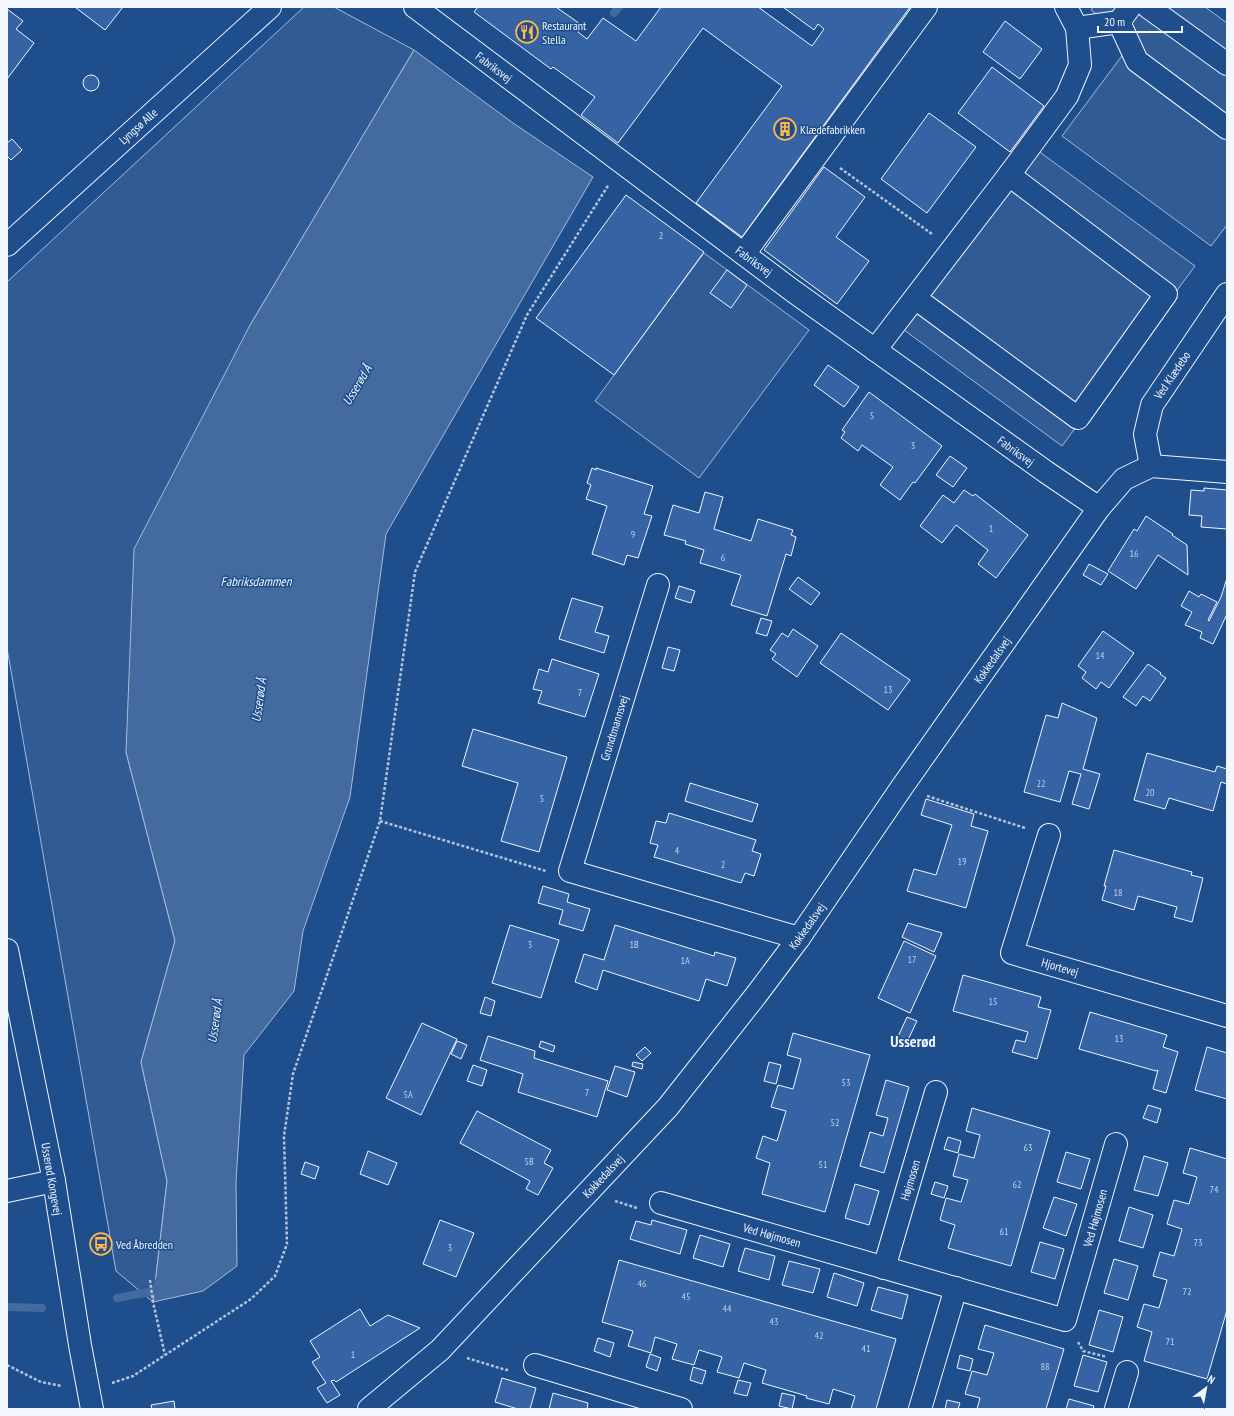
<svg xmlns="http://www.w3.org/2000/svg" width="1234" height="1416" font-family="'PT Sans Narrow',sans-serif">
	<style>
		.built { fill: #305b95; stroke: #a8bbd7 }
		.water { fill: #446ba0; stroke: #a8bbd7 }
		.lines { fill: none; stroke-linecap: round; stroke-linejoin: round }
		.stream { stroke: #446ba0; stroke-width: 8 }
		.building { fill: #3563a3; stroke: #f2f6ff }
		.minor-casing { stroke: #f2f6ff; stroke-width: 24 }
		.major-casing { stroke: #f2f6ff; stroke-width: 24 }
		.path { stroke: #b3c4dc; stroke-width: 2.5; stroke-dasharray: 3 2; stroke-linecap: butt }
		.minor { stroke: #1f4e8c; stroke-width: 22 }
		.major { stroke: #1f4e8c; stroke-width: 22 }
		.labels { text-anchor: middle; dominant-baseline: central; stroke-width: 3; stroke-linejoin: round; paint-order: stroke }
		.number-label { font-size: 10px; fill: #c3d1e8 }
		.poi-label { font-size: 12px; fill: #f2f6ff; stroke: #1f4e8c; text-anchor: start }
		.street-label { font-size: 12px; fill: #f2f6ff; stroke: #1f4e8c }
		.water-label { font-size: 13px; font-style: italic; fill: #f2f6ff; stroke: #1f4e8c }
		.district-label { font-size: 16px; font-weight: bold; fill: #f2f6ff; stroke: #1f4e8c }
	</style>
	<rect width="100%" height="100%" fill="#1f4e8c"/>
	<g class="built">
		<polygon points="304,7 334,7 414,50 249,327 126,752 175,941 141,1062 167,1181 153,1302 116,1271 7,648 7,282"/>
		<polygon points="1093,7 1205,7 1227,23 1227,225 1211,246 1062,136 1133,41 1091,10"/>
		<polygon points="1037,150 1195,266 1062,446 904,330"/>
		<polygon points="704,253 809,330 699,478 595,401"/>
	</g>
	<polygon class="water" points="414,50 513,123 593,177 386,534 350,797 303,931 294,991 244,1055 236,1182 237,1266 203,1291 153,1302 167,1181 141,1062 175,941 126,752 134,549 249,327"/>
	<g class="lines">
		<g class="stream">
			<polyline points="614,13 619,7"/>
			<polyline points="117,1298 155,1291 159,1281"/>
			<polyline points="7,1307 42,1308"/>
		</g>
	</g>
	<g class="building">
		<polygon points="75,7 123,7 105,30"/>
		<polygon points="478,7 556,7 583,26 578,32 587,39 603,18 636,41 661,7 758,7 812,46 824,29 818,24 814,30 783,7 910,7 742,237 696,203 782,86 703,28 618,143 581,115 595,97 553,67 551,69 474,12"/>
		<polygon points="7,9 23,21 16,29 34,43 7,79"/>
		<polygon points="1005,21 1042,49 1020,79 983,52"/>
		<polygon points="992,67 1044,106 1010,152 958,113"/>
		<circle cx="91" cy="83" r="8"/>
		<polygon points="929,113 976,147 927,213 881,179"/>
		<polygon points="12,139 22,150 11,160 7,156 7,143"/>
		<polygon points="824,167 865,197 836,237 869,261 837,304 764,250"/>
		<polygon points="626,195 704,252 614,375 536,318"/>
		<polygon points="727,270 747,285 731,308 710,293"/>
		<polygon points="828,365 859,387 844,407 814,385"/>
		<polygon points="869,392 942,446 915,483 913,482 900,500 880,485 893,467 862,445 858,451 841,438 845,432 842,430"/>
		<polygon points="950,456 967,468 953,487 936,475"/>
		<polygon points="592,468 596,470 596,468 653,486 644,514 652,516 638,558 627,555 624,565 592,554 607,506 586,499 591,485 587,483"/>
		<polygon points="1204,488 1227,490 1227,529 1201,527 1202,516 1189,515 1191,490 1204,491"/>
		<polygon points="964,490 973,496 975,494 1028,535 996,578 978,564 988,550 956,525 942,543 920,526 943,495 954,503"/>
		<polygon points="705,492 723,497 714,529 751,541 758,519 793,530 791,535 796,537 791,556 786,554 767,616 731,605 741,575 700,563 704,550 685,544 686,541 664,535 673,505 699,513"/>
		<polygon points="1146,516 1173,534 1172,535 1187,545 1188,575 1158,555 1136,589 1108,571 1134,529 1137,531"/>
		<polygon points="1089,564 1108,574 1101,585 1083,575"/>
		<polygon points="798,577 820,593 811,605 789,589"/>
		<polygon points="1227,578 1227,614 1213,644 1200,638 1202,632 1185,625 1192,612 1181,606 1189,591 1199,597 1201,594 1217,602 1208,620 1209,621 1221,597"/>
		<polygon points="679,586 695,591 691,603 675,598"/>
		<polygon points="572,598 603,607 595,632 609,636 604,653 559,639"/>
		<polygon points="761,618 772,621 767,636 756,633"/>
		<polygon points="793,629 818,646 797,677 772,659 776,654 770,650 782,633 788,637"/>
		<polygon points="1103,631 1134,653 1109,688 1101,682 1096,689 1082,678 1086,672 1078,666"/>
		<polygon points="841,633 910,680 888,710 820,663"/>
		<polygon points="668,647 680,650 674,671 662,668"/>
		<polygon points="552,659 599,674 585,717 538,703 542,691 533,689 539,669 548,672"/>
		<polygon points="1148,664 1161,673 1160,674 1166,678 1150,701 1143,696 1136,706 1123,697"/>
		<polygon points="1062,703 1097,718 1083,769 1100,774 1089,809 1072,804 1081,774 1069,771 1060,802 1024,792 1046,715 1058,718"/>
		<polygon points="473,729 567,757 539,852 501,841 518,783 462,766"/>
		<polygon points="1147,753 1215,772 1217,766 1227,769 1227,784 1221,782 1213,811 1169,798 1165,809 1134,800"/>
		<polygon points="690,783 758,804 752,822 685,801"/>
		<polygon points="926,799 974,814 971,826 988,831 966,908 907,891 914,869 936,875 952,825 921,815"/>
		<polygon points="669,813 756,840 752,851 761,854 754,876 745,873 741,883 654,857 658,845 650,843 656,821 666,823"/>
		<polygon points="1114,850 1192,872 1191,875 1203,878 1192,922 1174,917 1177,907 1138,896 1134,910 1102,900 1106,886 1104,886"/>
		<polygon points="543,886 569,894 567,902 590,909 583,931 559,924 563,910 538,903"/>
		<polygon points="908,923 942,933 934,952 902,937"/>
		<polygon points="510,925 559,940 541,998 492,983"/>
		<polygon points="615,925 714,956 715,952 736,958 727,986 706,979 699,1001 603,970 597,990 575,982 584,954 604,960"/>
		<polygon points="904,941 936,956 910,1013 878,998"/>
		<polygon points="963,975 1041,997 1038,1007 1051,1010 1037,1059 1012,1052 1016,1040 1025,1042 1028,1032 953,1011"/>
		<polygon points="485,997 495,1001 491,1016 480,1013"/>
		<polygon points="1090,1012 1167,1035 1163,1047 1178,1052 1166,1093 1153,1089 1158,1070 1156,1071 1079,1049"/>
		<polygon points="907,1017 917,1021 905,1046 896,1041"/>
		<polygon points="422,1023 457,1039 421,1115 386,1098"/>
		<polygon points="793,1033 870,1055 825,1212 762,1194 770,1163 756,1158 763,1136 777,1141 786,1111 771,1107 778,1085 793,1089 801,1059 787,1055"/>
		<polygon points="488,1036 535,1051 534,1058 608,1081 597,1117 518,1092 523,1074 480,1060"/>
		<polygon points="457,1041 467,1045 461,1059 451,1054"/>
		<polygon points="541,1041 555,1046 553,1052 539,1047"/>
		<polygon points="645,1047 651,1053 642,1061 636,1055"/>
		<polygon points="1207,1047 1227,1053 1227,1099 1195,1090"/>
		<polygon points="633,1062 643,1064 642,1069 632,1066"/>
		<polygon points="769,1062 781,1065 776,1084 764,1081"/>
		<polygon points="473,1065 487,1070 482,1086 467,1081"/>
		<polygon points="615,1066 635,1072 627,1097 607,1090"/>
		<polygon points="886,1080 909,1087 884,1173 860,1166 870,1132 883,1136 888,1118 876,1115"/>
		<polygon points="1148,1105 1161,1109 1157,1123 1143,1118"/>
		<polygon points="972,1108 1050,1131 1011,1266 948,1248 955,1225 940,1220 946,1198 961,1202 968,1180 953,1176 959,1154 974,1158 980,1135 966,1131"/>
		<polygon points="477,1111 551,1150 544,1163 553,1168 538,1195 526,1189 530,1181 460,1143"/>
		<polygon points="948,1137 961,1141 958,1153 944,1149"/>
		<polygon points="1190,1148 1227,1159 1227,1310 1207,1379 1144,1361 1152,1332 1137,1327 1144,1304 1159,1308 1167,1280 1153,1276 1160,1252 1174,1256 1182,1229 1167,1224 1174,1200 1189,1204 1197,1177 1183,1173"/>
		<polygon points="368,1151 397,1163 388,1185 360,1174"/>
		<polygon points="1066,1152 1090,1159 1081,1189 1057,1182"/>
		<polygon points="1144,1156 1168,1163 1158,1196 1134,1190"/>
		<polygon points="305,1162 319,1167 315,1179 301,1174"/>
		<polygon points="935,1182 948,1186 944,1198 931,1194"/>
		<polygon points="855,1184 879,1191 869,1225 845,1218"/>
		<polygon points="1054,1197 1077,1204 1066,1236 1043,1228"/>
		<polygon points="1129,1207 1153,1215 1143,1248 1119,1241"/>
		<polygon points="440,1220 474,1233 456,1277 423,1264"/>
		<polygon points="652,1220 687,1230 680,1254 630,1239 636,1221 651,1225"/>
		<polygon points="700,1235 730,1244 723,1267 693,1258"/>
		<polygon points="1040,1242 1064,1249 1055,1279 1031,1272"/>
		<polygon points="745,1248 775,1256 769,1280 738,1271"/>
		<polygon points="1114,1259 1138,1266 1128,1300 1104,1293"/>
		<polygon points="619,1260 896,1339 876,1409 851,1409 855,1396 833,1389 829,1404 806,1398 807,1396 762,1383 766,1370 744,1363 739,1378 717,1372 722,1357 699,1350 694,1365 672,1359 677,1344 655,1337 651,1353 628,1346 633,1331 602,1322"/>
		<polygon points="789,1261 820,1269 813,1293 782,1285"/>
		<polygon points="834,1273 864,1283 857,1306 827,1297"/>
		<polygon points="878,1287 908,1295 902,1319 871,1310"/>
		<polygon points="360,1309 370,1326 388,1315 420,1328 336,1382 334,1380 331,1381 340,1395 327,1403 317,1388 326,1383 312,1362 320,1357 310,1341"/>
		<polygon points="1099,1310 1123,1317 1113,1352 1089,1345"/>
		<polygon points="985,1325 1064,1349 1046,1409 977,1409 980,1398 965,1394 972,1371 987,1375 994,1353 978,1349"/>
		<polygon points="598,1338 614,1343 610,1357 594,1351"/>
		<polygon points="650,1354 661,1358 657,1371 646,1367"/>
		<polygon points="960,1355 973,1359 970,1371 957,1368"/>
		<polygon points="1083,1355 1107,1362 1098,1392 1074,1386"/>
		<polygon points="693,1367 706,1371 702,1384 690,1380"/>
		<polygon points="502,1378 536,1388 530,1409 518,1409 495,1402"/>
		<polygon points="738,1380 751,1383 747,1396 734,1393"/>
		<polygon points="553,1393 588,1403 587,1409 549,1409"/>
		<polygon points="782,1393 795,1396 792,1409 779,1406"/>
		<polygon points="1069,1399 1094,1406 1093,1409 1066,1409"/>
		<polygon points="947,1400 960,1403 958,1409 945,1409"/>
		<polygon points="174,1401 175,1409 152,1409 151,1405"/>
	</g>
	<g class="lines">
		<g class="minor-casing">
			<g id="minor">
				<polyline points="415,7 793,291 1046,472 1099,508"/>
				<polyline points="1148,7 1227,64"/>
				<polyline points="1119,22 1137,61 1227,128"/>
				<polyline points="1077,28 1119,22 1130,7"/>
				<polyline points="7,245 270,7"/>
				<polyline points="744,254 926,7"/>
				<polyline points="915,298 1078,418 1166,294 1009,175"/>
				<polyline points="875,350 1009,175 1067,96 1080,65 1077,28 1066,7"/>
				<polyline points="1151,466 1145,434 1152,405 1227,294"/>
				<polyline points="658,585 570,871 799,938"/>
				<polyline points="1049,835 1012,953 1227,1016"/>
				<polyline points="7,1191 54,1181"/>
				<polyline points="661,1203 1065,1320 1116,1144"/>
				<polyline points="884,1268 936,1092"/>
				<polyline points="535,1365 681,1409"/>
				<polyline points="369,1409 440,1350 668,1107 757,994 799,938 902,787 1099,508 1124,479 1151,466 1227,472"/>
				<polyline points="920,1409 956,1288"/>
				<polyline points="1116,1409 1127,1372"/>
			</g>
		</g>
		<g class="major-casing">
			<polyline id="major" points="7,950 54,1181 80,1345 92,1409"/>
		</g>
		<g class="path">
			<polyline points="840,168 932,234"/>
			<polyline points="927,796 1025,828"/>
			<polyline points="380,821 546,871"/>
			<polyline points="615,1201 637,1208"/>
			<polyline points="150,1280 153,1302 165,1355"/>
			<polyline points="1078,1342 1083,1351 1107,1357"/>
			<polyline points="467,1358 506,1370 510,1369"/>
			<polyline points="7,1365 41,1382 62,1386"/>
			<polyline points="112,1383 133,1376 251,1299 275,1276 287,1244 284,1136 293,1074 380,821 415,572 527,315 609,184"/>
		</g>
		<use href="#minor" class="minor"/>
		<use href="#major" class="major"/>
	</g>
	<defs>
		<g id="restaurant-ring" transform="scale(1.15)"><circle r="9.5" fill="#1f4e8c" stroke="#ffb74d" stroke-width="1.5"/><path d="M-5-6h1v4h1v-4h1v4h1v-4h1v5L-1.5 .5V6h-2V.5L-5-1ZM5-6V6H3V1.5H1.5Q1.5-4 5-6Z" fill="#ffb74d"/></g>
		<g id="building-ring" transform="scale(1.15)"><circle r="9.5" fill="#1f4e8c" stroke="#ffb74d" stroke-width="1.5"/><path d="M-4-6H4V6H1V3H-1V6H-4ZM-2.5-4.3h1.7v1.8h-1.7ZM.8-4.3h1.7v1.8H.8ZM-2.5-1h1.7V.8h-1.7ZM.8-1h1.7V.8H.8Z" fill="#ffb74d"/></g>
		<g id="bus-ring" transform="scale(1.15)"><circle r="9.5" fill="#1f4e8c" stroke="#ffb74d" stroke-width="1.5"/><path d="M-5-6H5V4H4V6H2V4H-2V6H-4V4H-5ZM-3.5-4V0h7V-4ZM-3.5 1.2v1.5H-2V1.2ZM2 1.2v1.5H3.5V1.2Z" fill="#ffb74d"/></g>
	</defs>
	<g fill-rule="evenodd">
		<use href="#restaurant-ring" x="527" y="32"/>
		<use href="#building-ring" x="785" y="129"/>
		<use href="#bus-ring" x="101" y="1244"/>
	</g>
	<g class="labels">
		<g class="number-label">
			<text x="661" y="235">2</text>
			<text x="872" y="415">5</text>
			<text x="913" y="445">3</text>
			<text x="991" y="528">1</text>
			<text x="633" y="534">9</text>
			<text x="1134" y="553">16</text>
			<text x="723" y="557">6</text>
			<text x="1100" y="655">14</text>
			<text x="888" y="689">13</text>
			<text x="580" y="692">7</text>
			<text x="1041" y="783">22</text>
			<text x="1150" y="792">20</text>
			<text x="542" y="798">5</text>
			<text x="677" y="850">4</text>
			<text x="962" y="861">19</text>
			<text x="723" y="864">2</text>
			<text x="1118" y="892">18</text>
			<text x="530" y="944">3</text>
			<text x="634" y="944">1B</text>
			<text x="912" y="959">17</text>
			<text x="685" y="960">1A</text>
			<text x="993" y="1001">15</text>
			<text x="1119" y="1038">13</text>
			<text x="846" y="1082">53</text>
			<text x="587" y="1092">7</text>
			<text x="408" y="1094">5A</text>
			<text x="835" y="1122">52</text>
			<text x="1028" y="1147">63</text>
			<text x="529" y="1161">5B</text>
			<text x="823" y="1164">51</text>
			<text x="1017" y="1184">62</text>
			<text x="1214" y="1189">74</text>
			<text x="1004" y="1231">61</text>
			<text x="1198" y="1242">73</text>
			<text x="450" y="1247">3</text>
			<text x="642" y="1283">46</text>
			<text x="1187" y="1291">72</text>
			<text x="686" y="1296">45</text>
			<text x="727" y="1308">44</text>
			<text x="774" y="1321">43</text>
			<text x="819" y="1335">42</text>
			<text x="1170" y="1341">71</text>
			<text x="866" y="1348">41</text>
			<text x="353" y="1354">1</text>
			<text x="1045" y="1366">88</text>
		</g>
		<g class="poi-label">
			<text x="542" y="25">Restaurant<tspan x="542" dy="14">Stella</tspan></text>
			<text x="800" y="129">Klædefabrikken</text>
			<text x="116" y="1244">Ved Åbredden</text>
		</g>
		<g class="street-label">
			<text transform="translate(494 67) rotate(37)">Fabriksvej</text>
			<text transform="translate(138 126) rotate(-42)">Lyngsø Alle</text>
			<text transform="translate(754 261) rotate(36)">Fabriksvej</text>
			<text transform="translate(1172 375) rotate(-56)">Ved Klædebo</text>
			<text transform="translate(1016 451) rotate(36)">Fabriksvej</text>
			<text transform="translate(992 660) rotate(-55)">Kokkedalsvej</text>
			<text transform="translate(614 728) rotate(-73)">Grundtmannsvej</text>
			<text transform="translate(807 926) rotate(-55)">Kokkedalsvej</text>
			<text transform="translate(1060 967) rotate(16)">Hjortevej</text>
			<text transform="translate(603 1176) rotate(-47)">Kokkedalsvej</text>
			<text transform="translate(52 1179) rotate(80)">Usserød Kongevej</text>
			<text transform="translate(910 1180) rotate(-73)">Højmosen</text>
			<text transform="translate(1095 1218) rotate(-74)">Ved Højmosen</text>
			<text transform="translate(772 1235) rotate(16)">Ved Højmosen</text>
		</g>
		<g class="water-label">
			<text transform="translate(357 385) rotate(-59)">Usserød Å</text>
			<text x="256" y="581">Fabriksdammen</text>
			<text transform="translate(259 700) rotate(-82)">Usserød Å</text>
			<text transform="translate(215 1021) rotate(-82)">Usserød Å</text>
		</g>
		<g class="district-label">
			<text x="913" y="1041">Usserød</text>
		</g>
	</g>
	<rect width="1234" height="1416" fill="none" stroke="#f2f6ff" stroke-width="16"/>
	<g transform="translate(1206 1388) rotate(32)" stroke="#1f4e8c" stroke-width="3" paint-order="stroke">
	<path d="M0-3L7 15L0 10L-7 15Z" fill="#f2f6ff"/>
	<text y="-6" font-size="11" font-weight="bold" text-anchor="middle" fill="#f2f6ff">N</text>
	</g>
	<path d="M1098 26v6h84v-6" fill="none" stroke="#f2f6ff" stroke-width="2"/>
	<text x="1104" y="26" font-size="12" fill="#f2f6ff" stroke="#1f4e8c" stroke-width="3" paint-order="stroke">20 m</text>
</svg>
